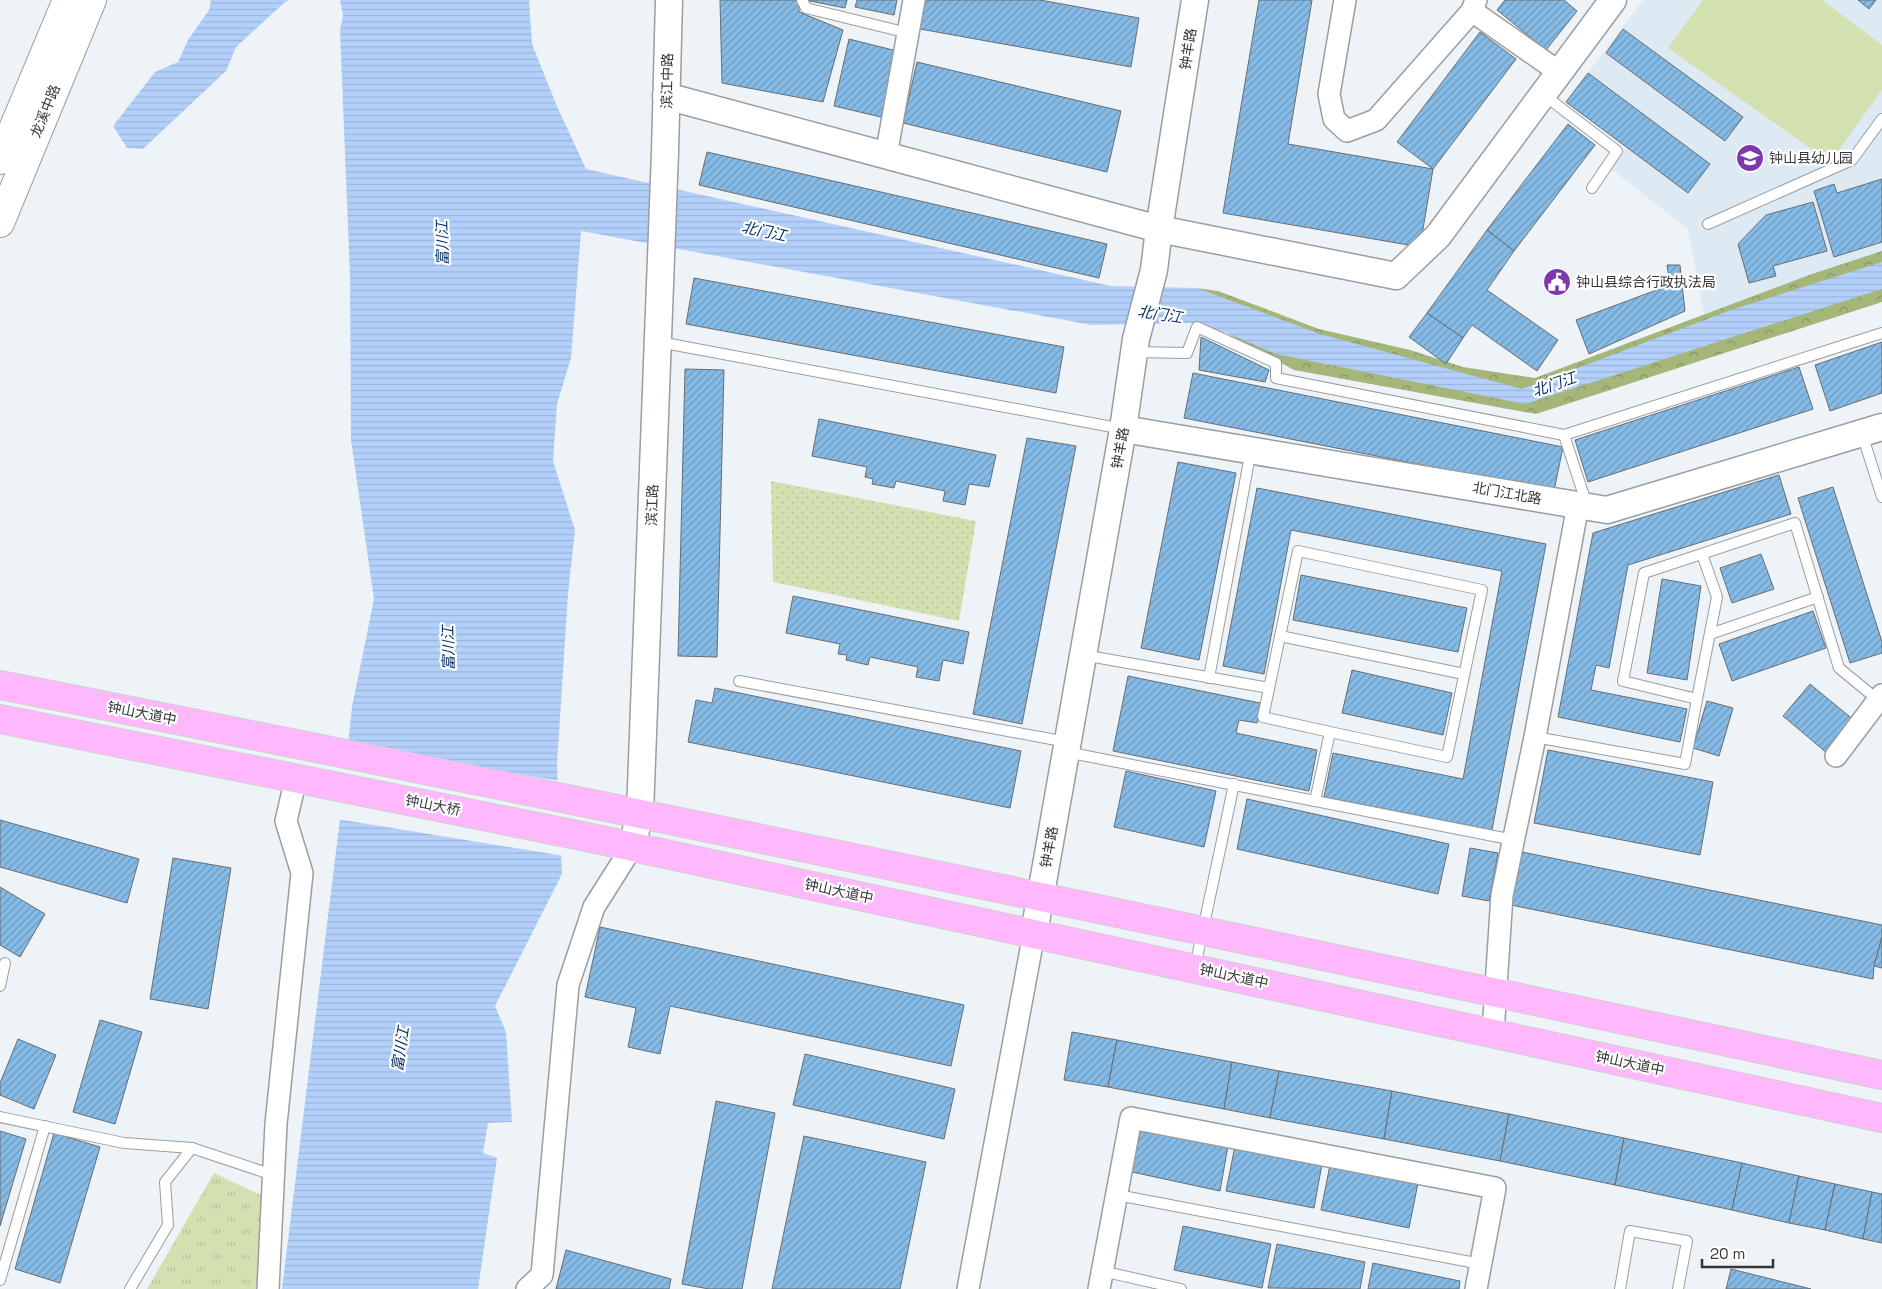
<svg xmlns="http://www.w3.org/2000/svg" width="1882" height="1289" font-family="'Space Grotesk','Noto Sans SC',sans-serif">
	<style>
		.built { fill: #dde9f3 }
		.grass { fill: url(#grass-dots) }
		.forest { fill: url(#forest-crowns) }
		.park { fill: url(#park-tufts) }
		.garden { fill: #d3e1b1 }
		.water { fill: url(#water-rules) }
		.pier { fill: #eef3f8 }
		.building { fill: url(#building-hatch); stroke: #686d71 }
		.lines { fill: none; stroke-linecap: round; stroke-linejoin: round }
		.service-casing { stroke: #999ea3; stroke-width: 12 }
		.minor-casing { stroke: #999ea3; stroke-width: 24 }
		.tertiary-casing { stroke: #999ea3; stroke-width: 29 }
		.secondary-casing { stroke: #999ea3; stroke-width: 30 }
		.trunk-casing { stroke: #cfcfcf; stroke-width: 30 }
		.service { stroke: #fff; stroke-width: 10 }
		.minor { stroke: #fff; stroke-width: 21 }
		.tertiary { stroke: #fff; stroke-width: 26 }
		.secondary { stroke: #fff; stroke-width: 28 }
		.trunk { stroke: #feb8fb; stroke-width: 28 }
		.labels { text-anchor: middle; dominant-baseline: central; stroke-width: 4.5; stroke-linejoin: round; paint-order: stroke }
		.street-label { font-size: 14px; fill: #353739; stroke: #fff }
		.poi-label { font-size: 14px; fill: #353739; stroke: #fff; text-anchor: start }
		.water-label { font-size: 15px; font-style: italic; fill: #04306d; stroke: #fff }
	</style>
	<defs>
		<pattern id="grass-dots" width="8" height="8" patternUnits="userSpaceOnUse" patternTransform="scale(1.25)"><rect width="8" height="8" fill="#d3e1b1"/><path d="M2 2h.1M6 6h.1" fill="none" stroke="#b6c299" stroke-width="1.8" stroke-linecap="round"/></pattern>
		<pattern id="forest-crowns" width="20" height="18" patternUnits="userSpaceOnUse" patternTransform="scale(1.25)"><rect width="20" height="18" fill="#a5b679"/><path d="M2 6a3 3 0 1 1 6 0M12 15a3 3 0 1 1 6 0" fill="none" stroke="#879564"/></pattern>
		<pattern id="park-tufts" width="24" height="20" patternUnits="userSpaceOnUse" patternTransform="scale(1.25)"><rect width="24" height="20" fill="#d3e1b1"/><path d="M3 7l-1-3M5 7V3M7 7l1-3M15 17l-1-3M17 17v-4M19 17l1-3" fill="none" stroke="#b6c299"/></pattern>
		<pattern id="water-rules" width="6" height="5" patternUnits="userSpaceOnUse" patternTransform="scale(1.25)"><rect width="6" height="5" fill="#b3d0fb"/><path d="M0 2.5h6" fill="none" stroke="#9bb3d8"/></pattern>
		<pattern id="building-hatch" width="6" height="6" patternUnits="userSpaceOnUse" patternTransform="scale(1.25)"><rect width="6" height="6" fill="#85bbe7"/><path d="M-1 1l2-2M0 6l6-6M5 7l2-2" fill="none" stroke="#6e99bc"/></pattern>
	</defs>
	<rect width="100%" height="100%" fill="#eef3f8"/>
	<polygon class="built" points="1643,0 1882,0 1882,251 1704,314 1688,229 1611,169 1626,147 1566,102"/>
	<polygon class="grass" points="771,481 976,521 959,621 773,582"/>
	<polygon class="forest" points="1882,251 1882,302 1536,414 1294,370 1225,332 1192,323 1197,288 1218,291 1319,329 1410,350 1463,367 1535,378 1812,274"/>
	<polygon class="park" points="214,1173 273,1201 262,1289 147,1289"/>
	<polygon class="garden" points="1703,0 1822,0 1882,45 1882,90 1830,162 1668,48"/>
	<g class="water">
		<polygon points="211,0 290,0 285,2 236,47 226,71 143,149 127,148 113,126 155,72 178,62 188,40 209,10"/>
		<polygon points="340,0 529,0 532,44 556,104 586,169 1111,286 1197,288 1320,334 1522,389 1731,310 1882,262 1882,289 1525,404 1276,354 1225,332 1192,323 1092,325 581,231 571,358 557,404 553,461 575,530 568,594 557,764 562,874 495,1006 506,1032 512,1122 488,1123 483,1153 497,1158 478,1289 282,1289 340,819 352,707 374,599 351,440 350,275 340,31 343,15"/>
	</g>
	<polygon class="pier" points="345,745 561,781 564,856 337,819"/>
	<g class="building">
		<polygon points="720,0 799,0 799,12 843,30 823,102 722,83"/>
		<polygon points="805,0 847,0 845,8"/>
		<polygon points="857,0 897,0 894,15 855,7"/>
		<polygon points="925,0 1040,0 1139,18 1131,67 920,29"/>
		<polygon points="1259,0 1312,0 1288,144 1433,169 1420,247 1223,213"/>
		<polygon points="1505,0 1564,0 1577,11 1546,50 1497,10"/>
		<polygon points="1858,0 1876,0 1869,9"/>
		<polygon points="1623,29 1743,117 1725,141 1606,53"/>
		<polygon points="1480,32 1516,59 1433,169 1397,142"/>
		<polygon points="849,39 897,51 881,117 834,106"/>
		<polygon points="917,62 1121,111 1107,172 903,123"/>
		<polygon points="1588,73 1710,164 1688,193 1566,102"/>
		<polygon points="1568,124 1595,145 1514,251 1487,230"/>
		<polygon points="707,152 1107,244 1099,278 699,185"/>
		<polygon points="1882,179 1882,242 1834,257 1814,191 1834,184 1837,193"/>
		<polygon points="1813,202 1827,251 1773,266 1776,276 1749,283 1738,244 1766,215"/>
		<polygon points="1487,230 1514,251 1487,290 1558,340 1537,371 1472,325 1463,338 1427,313"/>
		<polygon points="1667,265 1680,265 1685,311 1589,354 1576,320 1670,285"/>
		<polygon points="694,278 1064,347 1056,393 686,324"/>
		<polygon points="1427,313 1463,338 1446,364 1409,337"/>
		<polygon points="1201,337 1269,370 1265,382 1199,370"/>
		<polygon points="1882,342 1882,393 1830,411 1815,365"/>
		<polygon points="1799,367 1813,409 1588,482 1575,440"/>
		<polygon points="685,369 724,370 717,657 678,656"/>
		<polygon points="1193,373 1563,447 1554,491 1184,418"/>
		<polygon points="819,419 996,455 989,487 969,484 965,505 943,501 945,491 896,481 894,488 872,484 873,479 865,477 867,467 812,456"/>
		<polygon points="1027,438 1076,446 1022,724 973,714"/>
		<polygon points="1178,462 1236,473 1199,660 1141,648"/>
		<polygon points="1779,475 1791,514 1628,565 1609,668 1596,665 1591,690 1687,709 1680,742 1558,717 1593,533"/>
		<polygon points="1833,487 1882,642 1882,653 1850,663 1798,498"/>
		<polygon points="1257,488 1546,544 1492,830 1324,797 1333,753 1463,779 1502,571 1291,530 1264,674 1223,666"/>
		<polygon points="1761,554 1774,589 1732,603 1720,568"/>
		<polygon points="1301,575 1467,608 1458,652 1293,620"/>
		<polygon points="1662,579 1701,586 1687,680 1647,673"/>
		<polygon points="793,596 969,632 963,664 943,660 939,681 916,677 918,667 870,657 868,665 846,660 847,655 838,654 840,644 786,633"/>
		<polygon points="1813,611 1826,648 1732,681 1719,644"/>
		<polygon points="1352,670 1452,693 1443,735 1342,713"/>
		<polygon points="1128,676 1260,703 1257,723 1239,720 1236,733 1317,750 1309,791 1113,751"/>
		<polygon points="1810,684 1855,721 1828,754 1783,716"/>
		<polygon points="715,688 1021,751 1010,808 688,742 696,700 712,703"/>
		<polygon points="1707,701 1733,708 1719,756 1693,748"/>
		<polygon points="1548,750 1713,782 1700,855 1534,823"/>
		<polygon points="1126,771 1216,791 1204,847 1114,827"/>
		<polygon points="1247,799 1449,844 1438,894 1237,849"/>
		<polygon points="0,820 139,859 127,903 0,867"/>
		<polygon points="1470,848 1498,853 1489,901 1462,896"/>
		<polygon points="1522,852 1882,925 1882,937 1874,966 1873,979 1511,905"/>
		<polygon points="173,858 231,868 208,1009 150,999"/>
		<polygon points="0,887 45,914 20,957 0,945"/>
		<polygon points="600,927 964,1005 951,1066 670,1006 660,1054 628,1047 636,1008 585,997"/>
		<polygon points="1882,937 1882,968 1874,966"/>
		<polygon points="100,1020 142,1032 115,1124 73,1112"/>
		<polygon points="1072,1032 1117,1040 1108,1087 1064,1080"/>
		<polygon points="18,1039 56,1055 34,1109 0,1095 0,1083"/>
		<polygon points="1117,1040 1232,1062 1224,1109 1108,1087"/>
		<polygon points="805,1054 955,1089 944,1139 793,1105"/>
		<polygon points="1232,1062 1279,1071 1270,1118 1224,1109"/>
		<polygon points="1279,1071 1392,1091 1384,1139 1270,1118"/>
		<polygon points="1392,1091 1509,1114 1500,1161 1384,1139"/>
		<polygon points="716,1101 775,1113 742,1289 709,1289 682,1284"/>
		<polygon points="1509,1114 1624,1138 1615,1185 1500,1161"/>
		<polygon points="1141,1128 1228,1146 1220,1191 1132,1172"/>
		<polygon points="0,1131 26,1139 0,1226"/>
		<polygon points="54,1133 100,1147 60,1283 15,1269"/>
		<polygon points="804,1136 926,1162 900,1289 772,1289"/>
		<polygon points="1624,1138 1742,1163 1732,1210 1615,1185"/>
		<polygon points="1235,1146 1322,1164 1314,1208 1226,1191"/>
		<polygon points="1742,1163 1799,1176 1789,1223 1732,1210"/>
		<polygon points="1330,1165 1418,1183 1409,1228 1321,1210"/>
		<polygon points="1799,1176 1835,1184 1825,1230 1789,1223"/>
		<polygon points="1835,1184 1872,1192 1863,1239 1825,1230"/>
		<polygon points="1872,1192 1882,1194 1882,1243 1863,1239"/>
		<polygon points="1183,1226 1271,1244 1262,1288 1174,1270"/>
		<polygon points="1277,1244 1365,1262 1360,1289 1268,1288"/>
		<polygon points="566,1250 671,1279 669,1289 556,1289"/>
		<polygon points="1373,1263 1460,1281 1459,1289 1368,1289"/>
		<polygon points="1731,1269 1811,1289 1726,1289"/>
	</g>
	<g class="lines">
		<g class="service-casing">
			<g id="service">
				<polyline points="802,0 806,8 908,33"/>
				<polyline points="1544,95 1617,151 1592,188"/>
				<polyline points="1708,224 1852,160 1882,119"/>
				<polyline points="659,342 1123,429"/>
				<polyline points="1135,352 1187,353 1197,327 1276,363 1276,378 1564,435 1882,333"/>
				<polyline points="1862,434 1882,497"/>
				<polyline points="1564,435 1587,505"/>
				<polyline points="1702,554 1717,597 1697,699 1623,681 1644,573 1795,523 1839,668 1878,700"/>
				<polyline points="1710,634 1818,597"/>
				<polyline points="1280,636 1464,674"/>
				<polyline points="1083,655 1269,688"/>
				<polyline points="1209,678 1251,450"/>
				<polyline points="739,681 1067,742"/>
				<polyline points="1535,737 1685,764 1697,699"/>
				<polyline points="1066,752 1514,840"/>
				<polyline points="1315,801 1330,732 1263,717 1298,551 1482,590 1447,757 1330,732"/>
				<polyline points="1195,967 1234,784"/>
				<polyline points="0,986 5,963"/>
				<polyline points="0,1117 124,1143 192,1148 273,1175"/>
				<polyline points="1117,1195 1481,1264"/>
				<polyline points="1102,1271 1181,1289"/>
				<polyline points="0,1280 45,1126"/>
				<polyline points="130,1289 168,1225 165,1182 192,1148"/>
				<polyline points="1620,1289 1630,1231 1687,1241 1678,1289"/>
			</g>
		</g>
		<g class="minor-casing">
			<g id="minor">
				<polyline points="1345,0 1329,94 1334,119 1347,131 1376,120 1472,11 1476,0"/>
				<polyline points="1472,11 1559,72"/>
				<polyline points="886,156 914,0"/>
				<polyline points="1836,756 1882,695"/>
				<polyline points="1493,1033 1502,895 1535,737 1578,505"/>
				<polyline points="268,1289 276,1124 302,873 286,821 296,778"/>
				<polyline points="527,1289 542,1275 568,985 594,907 632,847"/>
				<polyline points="968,1289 1034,933"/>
				<polyline points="1099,1289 1131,1118 1495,1188 1476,1289"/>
			</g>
		</g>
		<g class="tertiary-casing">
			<g id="tertiary">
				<polyline points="666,96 1159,229 1396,276 1438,236 1613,0"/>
				<polyline points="1123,429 1607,510 1882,427"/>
				<polyline points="632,847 640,813 665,152 669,0"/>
				<polyline points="1034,933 1123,429 1136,339 1154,270 1159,229 1195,0"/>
			</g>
		</g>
		<g class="secondary-casing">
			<g id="secondary">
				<polyline points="0,160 67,0"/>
				<polyline points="0,223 92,0"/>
			</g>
		</g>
		<g class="trunk-casing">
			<g id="trunk">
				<path d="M0 685C629 809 1255 941 1882 1075"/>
				<polyline points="0,719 587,837 1882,1118"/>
			</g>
		</g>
		<use href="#service" class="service"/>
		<use href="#minor" class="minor"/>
		<use href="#tertiary" class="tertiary"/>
		<use href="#secondary" class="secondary"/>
		<use href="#trunk" class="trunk"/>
	</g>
	<defs>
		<g id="school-disc" transform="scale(1.4375)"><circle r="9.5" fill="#7c39ad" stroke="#fff"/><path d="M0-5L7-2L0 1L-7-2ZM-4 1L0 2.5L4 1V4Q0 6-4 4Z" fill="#fff"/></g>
		<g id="civic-disc" transform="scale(1.4375)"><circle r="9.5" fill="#7c39ad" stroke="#fff"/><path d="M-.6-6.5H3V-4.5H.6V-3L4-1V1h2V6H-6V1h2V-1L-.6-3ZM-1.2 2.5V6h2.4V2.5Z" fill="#fff"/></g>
	</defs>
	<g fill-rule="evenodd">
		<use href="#school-disc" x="1750" y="158"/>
		<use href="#civic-disc" x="1557" y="282"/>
	</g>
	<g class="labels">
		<g class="street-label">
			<text transform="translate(1188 49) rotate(-81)">钟羊路</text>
			<text transform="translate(667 81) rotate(-89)">滨江中路</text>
			<text transform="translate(45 111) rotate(-68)">龙溪中路</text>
			<text transform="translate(1120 448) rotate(-80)">钟羊路</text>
			<text transform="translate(1507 493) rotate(10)">北门江北路</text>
			<text transform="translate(652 505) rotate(-88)">滨江路</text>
			<text transform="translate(142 713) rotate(11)">钟山大道中</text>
			<text transform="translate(433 805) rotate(11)">钟山大桥</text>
			<text transform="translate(1049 847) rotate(-80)">钟羊路</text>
			<text transform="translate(839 891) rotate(12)">钟山大道中</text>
			<text transform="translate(1234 976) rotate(12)">钟山大道中</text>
			<text transform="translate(1630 1063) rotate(12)">钟山大道中</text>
		</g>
		<g class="poi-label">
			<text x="1769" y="158">钟山县幼儿园</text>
			<text x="1576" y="282">钟山县综合行政执法局</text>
		</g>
		<g class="water-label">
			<text transform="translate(764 231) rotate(12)">北门江</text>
			<text transform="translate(442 243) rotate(-91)">富川江</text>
			<text transform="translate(1160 314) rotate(9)">北门江</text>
			<text transform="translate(1554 384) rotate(-19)">北门江</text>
			<text transform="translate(448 648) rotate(-91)">富川江</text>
			<text transform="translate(400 1049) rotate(-81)">富川江</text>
		</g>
	</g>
	<path d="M1702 1259v8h71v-8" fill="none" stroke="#353739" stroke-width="2.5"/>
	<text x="1710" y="1259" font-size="15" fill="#353739" stroke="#ffffff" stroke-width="4" paint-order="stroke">20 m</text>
</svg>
